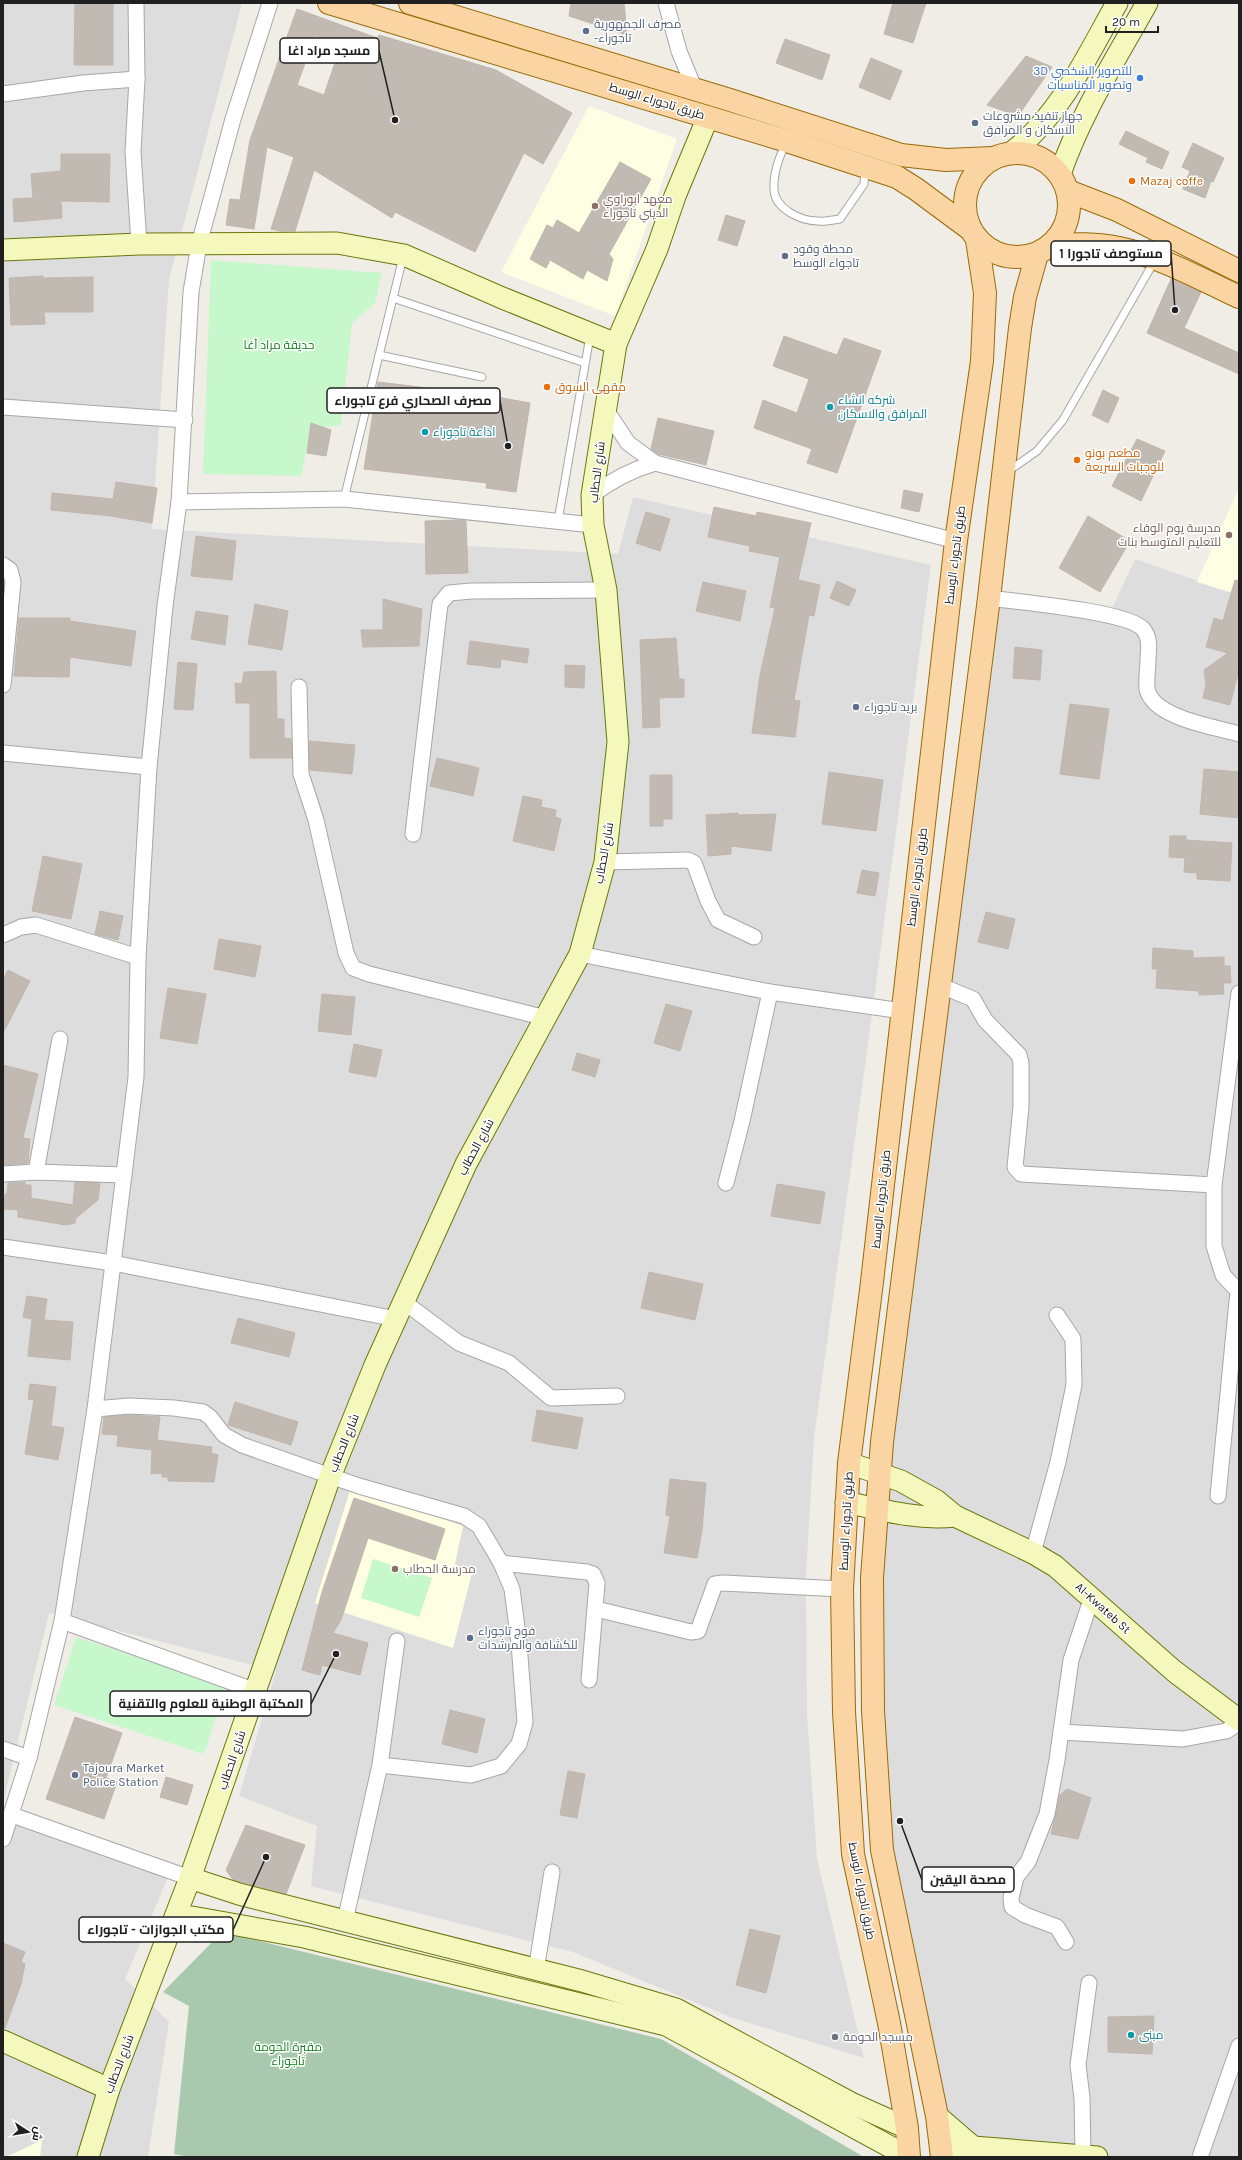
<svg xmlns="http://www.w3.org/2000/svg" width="1242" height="2160" font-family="Karla,Cairo,sans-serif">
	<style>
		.residential { fill: #dedddd }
		.education { fill: #fefee2 }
		.cemetery { fill: #a9c9ae }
		.park { fill: #c6f8cb }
		.building { fill: #c1bab3; stroke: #c2b5aa; fill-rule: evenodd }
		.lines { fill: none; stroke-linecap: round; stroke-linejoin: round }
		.lane-casing { stroke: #a7a7a7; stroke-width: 9 }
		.street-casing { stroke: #a7a7a7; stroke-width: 17 }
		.secondary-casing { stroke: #697708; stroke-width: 23 }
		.primary-casing { stroke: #996a04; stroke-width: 24 }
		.lane { stroke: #fff; stroke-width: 7 }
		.street { stroke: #fff; stroke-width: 15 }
		.secondary { stroke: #f4f8bd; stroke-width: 21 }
		.primary { stroke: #fad5a3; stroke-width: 22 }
		.service-dot { fill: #5c6f8a; stroke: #fff; stroke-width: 1.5 }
		.shop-dot { fill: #3f7fe0; stroke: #fff; stroke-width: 1.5 }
		.food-dot { fill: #e8710a; stroke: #fff; stroke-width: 1.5 }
		.education-dot { fill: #8d6e63; stroke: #fff; stroke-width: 1.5 }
		.culture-dot { fill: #0f9aa8; stroke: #fff; stroke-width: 1.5 }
		.worship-dot { fill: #6b7280; stroke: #fff; stroke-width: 1.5 }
		.labels { text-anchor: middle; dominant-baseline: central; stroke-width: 3; stroke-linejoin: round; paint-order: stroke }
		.service-label { font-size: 12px; fill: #4e5e75; stroke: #fff; text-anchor: start }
		.shop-label { font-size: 12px; fill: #366cbe; stroke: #fff; text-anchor: end }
		.street-label { font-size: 12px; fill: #202020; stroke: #fff }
		.food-label { font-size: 12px; fill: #c56008; stroke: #fff; text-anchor: start }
		.education-label { font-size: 12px; fill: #785e54; stroke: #fff; text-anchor: start }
		.park-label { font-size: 12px; fill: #0e7e19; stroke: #fff }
		.culture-label { font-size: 12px; fill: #0d838f; stroke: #fff; text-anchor: start }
		.worship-label { font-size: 12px; fill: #5b616d; stroke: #fff; text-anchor: start }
		.leader { fill: none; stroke: #202020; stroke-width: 1.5 }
		.callout-dot { fill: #202020; stroke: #fff; stroke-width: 1.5 }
		.callout { fill: #fff; stroke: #202020; stroke-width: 1.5 }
		.callout-label { font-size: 13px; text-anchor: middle; font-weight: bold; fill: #202020 }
	</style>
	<rect width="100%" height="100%" fill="#f0ede7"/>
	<g class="residential">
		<polygon points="3,3 242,3 169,280 152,529 618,554 633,497 931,565 873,1007 814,1438 806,1576 807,1714 817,1859 864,2058 733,2018 573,1952 311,1886 317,1826 239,1796 276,1671 49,1613 3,1803"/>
		<polygon points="1135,559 1239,595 1239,2157 941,2157 882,1850 872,1578 989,598 1109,615"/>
		<polygon points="3,1819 168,1877 125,1979 169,2022 148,2157 3,2157"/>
	</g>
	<g class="education">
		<polygon points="589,106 677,139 615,316 501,272"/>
		<polygon points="1239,488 1239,595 1197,582"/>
		<polygon points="351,1487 463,1526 455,1564 472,1573 453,1648 315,1603"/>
		<polygon points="42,2140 40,2157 6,2157"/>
	</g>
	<polygon class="cemetery" points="222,1932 661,2039 864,2157 189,2157 174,2154 189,2006 163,1992"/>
	<g class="park">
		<polygon points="211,260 382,273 375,303 352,323 341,425 311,429 301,476 203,474"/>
		<polygon points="373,1559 432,1578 419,1617 361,1598"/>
		<polygon points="76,1637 226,1686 204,1754 54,1705"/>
	</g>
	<g class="building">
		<polygon points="75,3 113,3 113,65 74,65"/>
		<polygon points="571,3 624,3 627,35 569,16"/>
		<polygon points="893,3 926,3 913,43 884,34"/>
		<path d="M297 9 377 38 379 35 496 70 572 113 543 164 524 153 475 252 395 212 392 218 314 170 295 231H280L271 229 294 157 267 147 254 229 226 225 230 199 240 200 250 140ZM315 36 341 45 324 95 297 85Z"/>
		<polygon points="785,39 830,55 822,80 776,63"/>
		<polygon points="1026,56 1052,67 1018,116 987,105"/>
		<polygon points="871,58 902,71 890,100 859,87"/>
		<polygon points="1126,131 1169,152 1162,169 1146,162 1148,158 1119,144"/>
		<polygon points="1193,143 1224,158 1213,182 1211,181 1205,198 1183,189 1190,171 1182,167"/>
		<polygon points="61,154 110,154 109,202 61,201 62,218 14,222 13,199 33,198 31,174 61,171"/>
		<polygon points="620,162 651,179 609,254 613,259 607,281 587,270 583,279 550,260 546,268 530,259 547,225 553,228 557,220 579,233"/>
		<polygon points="726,215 745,221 737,246 718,240"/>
		<polygon points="43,276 43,278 93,277 93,312 44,312 45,324 11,325 9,278"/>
		<polygon points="1171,279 1201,292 1184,328 1239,353 1239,374 1147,333"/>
		<polygon points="784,336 837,355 844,338 881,351 837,473 807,463 812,449 754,428 763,400 797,413 809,379 773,366"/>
		<polygon points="378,382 486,395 530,403 516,492 486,488 487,483 364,469"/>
		<polygon points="1103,390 1119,398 1108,423 1092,415"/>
		<polygon points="658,418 714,431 706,465 658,454 651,449"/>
		<polygon points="311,423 331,430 326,456 307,453"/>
		<polygon points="1137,439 1165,451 1141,501 1112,486"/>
		<polygon points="116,482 157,488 152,523 111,516 51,510 52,493 113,499"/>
		<polygon points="904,490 923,494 919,512 901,508"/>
		<polygon points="714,507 756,516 757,512 811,523 798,580 820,585 814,616 809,615 794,700 800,701 795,737 752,733 760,675 775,608 770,607 780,557 749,551 750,546 708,537"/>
		<polygon points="646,512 670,519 660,551 636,543"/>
		<polygon points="1088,516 1130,541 1100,592 1059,568"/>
		<polygon points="458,520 466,521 468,573 426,574 425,521"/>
		<polygon points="196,536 236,541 232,580 191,576"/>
		<polygon points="1235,580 1239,581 1239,669 1230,705 1203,698 1206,684 1204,670 1228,653 1206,647 1214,618 1223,621"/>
		<polygon points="837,581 856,590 849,606 830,598"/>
		<polygon points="703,582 746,591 740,621 696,611"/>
		<polygon points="383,599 422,609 419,646 363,647 361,630 383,630"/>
		<polygon points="255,604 288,611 282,650 248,644"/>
		<polygon points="196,611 228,616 225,645 191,639"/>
		<polygon points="19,618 70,618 70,621 136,631 131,666 70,657 69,677 14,676"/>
		<polygon points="676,638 679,679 684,679 684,697 659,698 660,727 643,728 640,640"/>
		<polygon points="470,641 529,649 527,663 501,659 500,668 467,664"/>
		<polygon points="1015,647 1042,650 1040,680 1013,678"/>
		<polygon points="178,662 197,664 193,710 174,709"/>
		<polygon points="565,665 585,666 584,688 565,687"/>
		<polygon points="276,671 277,719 284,719 284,738 291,739 292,758 250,758 250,703 236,703 235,683 242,684 244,672"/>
		<polygon points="1070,704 1109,709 1099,779 1060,774"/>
		<polygon points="309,741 355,745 352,774 310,770"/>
		<polygon points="437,758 479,768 473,796 430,786"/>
		<polygon points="1204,769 1239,772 1239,818 1200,814"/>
		<polygon points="829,772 883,780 876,831 822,824"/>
		<polygon points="650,775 672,775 672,819 663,819 663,826 650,826"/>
		<polygon points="523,796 542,800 541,807 556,810 555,817 561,819 554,851 513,841"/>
		<polygon points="738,813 738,815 776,814 771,851 731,846 731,854 708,856 706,815"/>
		<polygon points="1170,836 1186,836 1186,840 1232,843 1230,881 1197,879 1197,873 1184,872 1185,858 1169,857"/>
		<polygon points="43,856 82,864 71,919 32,911"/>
		<polygon points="862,870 879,873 875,896 857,893"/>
		<polygon points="100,911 123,916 118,940 95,934"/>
		<polygon points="986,912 1015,919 1008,949 978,942"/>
		<polygon points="219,939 261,946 255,977 214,969"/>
		<polygon points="1153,948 1193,951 1193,958 1224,957 1224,966 1230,966 1231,983 1223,983 1224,994 1199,995 1199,991 1156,988 1157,969 1152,969"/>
		<polygon points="8,970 30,981 3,1033 3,980"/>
		<polygon points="168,988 206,994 197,1044 160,1038"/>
		<polygon points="322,994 355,997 351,1035 318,1031"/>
		<polygon points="666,1004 692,1011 680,1051 654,1043"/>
		<polygon points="354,1044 382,1050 376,1077 349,1072"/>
		<polygon points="577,1053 600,1060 595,1077 572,1070"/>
		<polygon points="3,1065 38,1074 23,1138 30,1139 28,1163 3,1165"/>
		<polygon points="25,1182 25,1185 31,1185 31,1198 73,1205 75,1182 100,1183 98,1200 76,1218 75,1223 66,1225 18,1217 18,1210 4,1209 5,1194 7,1194 8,1183"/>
		<polygon points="777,1184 825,1192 820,1224 771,1216"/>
		<polygon points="649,1272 703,1284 695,1320 641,1308"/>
		<polygon points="27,1296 47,1299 44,1320 73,1322 70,1360 28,1356 32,1319 23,1317"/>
		<polygon points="238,1318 295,1333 289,1357 231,1343"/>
		<polygon points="30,1384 56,1387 51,1426 64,1428 58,1460 25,1454 34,1400 28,1399"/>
		<polygon points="235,1402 298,1422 291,1445 228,1425"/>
		<polygon points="537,1410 583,1418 577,1449 532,1441"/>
		<polygon points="129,1415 160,1417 157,1440 212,1447 211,1453 218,1455 214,1482 168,1481 168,1477 162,1477 162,1473 151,1474 152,1450 117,1446 118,1435 102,1434 104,1417"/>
		<polygon points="670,1479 706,1483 702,1530 697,1558 664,1553 670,1516 666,1515"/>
		<polygon points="354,1498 445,1529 435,1560 368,1538 341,1620 333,1633 368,1643 360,1675 322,1665 320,1675 302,1670 322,1592"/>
		<polygon points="450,1710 485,1719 477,1753 442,1744"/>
		<polygon points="75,1717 122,1733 106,1778 117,1782 104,1819 46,1799"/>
		<polygon points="568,1771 585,1774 577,1818 560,1815"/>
		<polygon points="166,1777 193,1785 187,1805 160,1797"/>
		<polygon points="1067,1789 1091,1798 1078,1839 1051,1834 1060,1795"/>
		<polygon points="246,1825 305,1845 286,1894 233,1880 226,1870"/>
		<polygon points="750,1929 780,1936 766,1993 736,1985"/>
		<polygon points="3,1943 25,1952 21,1962 25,1964 21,1984 5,2028 3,2028"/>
		<polygon points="1154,2016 1152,2054 1108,2052 1108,2017"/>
	</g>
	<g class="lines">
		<g class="lane-casing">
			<g id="lane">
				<path d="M786 143C779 157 773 173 774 190 775 209 801 221 818 221 825 222 833 220 840 219L864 184 865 169"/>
				<polyline points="393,298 585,363"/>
				<polyline points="379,355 482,377"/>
				<polyline points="1007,472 1037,451 1063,420 1155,260"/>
				<polyline points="344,499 403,257"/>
				<polyline points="558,521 590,336"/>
			</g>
		</g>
		<g class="street-casing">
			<g id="street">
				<polyline points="136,3 137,79 133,152 139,244"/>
				<polyline points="666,3 679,51 695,90"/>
				<polyline points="3,94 83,83 137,79"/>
				<polyline points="3,407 185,420"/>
				<polyline points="606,410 628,443 655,463 956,541"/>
				<path d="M592 495C612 480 631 470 655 463"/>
				<polyline points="179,502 344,499 593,525"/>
				<polyline points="3,565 10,570 13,582 3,685"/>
				<path d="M989 598C1018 602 1127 611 1143 629 1150 637 1149 648 1148 658 1148 668 1146 679 1147 689 1153 718 1215 727 1239 734"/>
				<polyline points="299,687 301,774 316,820 346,953 353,968 369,974 546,1018"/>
				<polyline points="3,753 149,767"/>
				<polyline points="413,834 440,604 449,593 472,591 606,590"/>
				<polyline points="605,862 688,860 694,863 708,901 718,920 754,937"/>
				<polyline points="3,935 21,927 36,925 138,957"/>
				<polyline points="580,954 770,992 902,1011"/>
				<polyline points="939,985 973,999 985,1020 1019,1055 1021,1063 1021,1107 1015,1167 1021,1174 1214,1185"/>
				<polyline points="1239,993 1214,1185 1214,1246 1223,1275 1239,1292"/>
				<polyline points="36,1172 60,1039"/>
				<polyline points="3,1174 36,1172 124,1175"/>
				<polyline points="726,1183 742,1121 770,992"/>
				<polyline points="3,1247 113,1263 396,1319"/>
				<polyline points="404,1302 459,1343 509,1363 551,1398 617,1396"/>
				<polyline points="95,1409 129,1406 174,1408 203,1412 210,1417 224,1435 242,1445 359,1486 464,1516 479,1526 501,1563 512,1589 519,1643 525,1722 519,1744 501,1766 471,1775 380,1765"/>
				<polyline points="1218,1496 1238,1291"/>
				<polyline points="1033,1553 1058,1462 1074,1385 1073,1339 1057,1315"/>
				<polyline points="501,1563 587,1572 593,1574 597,1583 589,1680"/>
				<polyline points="596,1609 691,1632 698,1631 715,1584 723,1583 842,1589"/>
				<polyline points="62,1621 256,1691"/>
				<polyline points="1061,1732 1183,1739 1226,1731 1239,1723"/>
				<polyline points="3,1749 29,1758"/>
				<polyline points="12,1815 190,1878"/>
				<polyline points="3,1839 29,1758 62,1621 95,1409 136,1077 138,957 149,767 165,606 179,502 191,292 199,244 233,119 270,3"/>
				<polyline points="345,1921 380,1765 397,1641"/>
				<polyline points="1066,1942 1057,1927 1025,1915 1012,1907 1011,1898 1016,1877 1028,1862 1047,1814 1057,1760 1071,1660 1092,1597"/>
				<polyline points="536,1970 552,1872"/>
				<polyline points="1083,2156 1082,2098 1078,2065 1089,1983"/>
				<polyline points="1200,2157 1239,2046"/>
			</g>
		</g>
		<g class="secondary-casing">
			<g id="secondary">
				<path d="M1011 153C1060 116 1087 56 1117 3"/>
				<path d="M1060 174C1081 113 1116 59 1147 3"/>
				<polyline points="3,250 139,244 337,243 404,255 500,297 616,344"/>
				<polyline points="849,1463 901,1481 937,1501 955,1516 1033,1553 1055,1566 1174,1671 1239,1720"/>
				<path d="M846 1502C882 1510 917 1520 955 1516"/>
				<polyline points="190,1878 239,1894 582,1981 676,2009 851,2103 907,2128"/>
				<polyline points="175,1918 192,1917 304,1937 666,2025 909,2157"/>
				<polyline points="3,2041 109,2089"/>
				<polyline points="937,2116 973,2147"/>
				<polyline points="941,2147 973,2147 1097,2157"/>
				<polyline points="88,2157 109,2089 190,1878 330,1477 375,1365 466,1164 580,954 605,862 618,742 606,590 593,525 592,495 616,344 657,249 675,196 708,117"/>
			</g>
		</g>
		<g class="primary-casing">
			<g id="primary">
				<polyline points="329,3 787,141 897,177 916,189 970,229"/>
				<polyline points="410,3 730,100 901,155 946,160 993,158"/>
				<circle cx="1017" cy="205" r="52"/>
				<polyline points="1068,191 1117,210 1239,271"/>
				<path d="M1052 245C1074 244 1097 243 1119 248 1162 257 1200 279 1239 297"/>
				<polyline points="909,2157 907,2128 889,2023 853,1854 844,1712 842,1589 849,1463 872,1282 956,541 982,361 985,293 977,240"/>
				<polyline points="942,2157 937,2116 882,1850 873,1711 872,1578 882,1442 989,598 1020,328 1025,297 1037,254"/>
			</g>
		</g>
		<use href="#lane" class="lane"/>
		<use href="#street" class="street"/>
		<use href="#secondary" class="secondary"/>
		<use href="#primary" class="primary"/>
	</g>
	<g class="service-dot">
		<circle cx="586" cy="31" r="4"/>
		<circle cx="975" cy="123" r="4"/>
		<circle cx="785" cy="256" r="4"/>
		<circle cx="856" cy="707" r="4"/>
		<circle cx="470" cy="1638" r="4"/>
		<circle cx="75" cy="1775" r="4"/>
	</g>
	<circle class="shop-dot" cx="1140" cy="78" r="4"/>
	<g class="food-dot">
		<circle cx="1132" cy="181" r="4"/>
		<circle cx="547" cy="387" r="4"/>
		<circle cx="1077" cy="460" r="4"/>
	</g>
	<g class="education-dot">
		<circle cx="595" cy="206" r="4"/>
		<circle cx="1229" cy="535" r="4"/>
		<circle cx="395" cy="1569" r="4"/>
	</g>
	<g class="culture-dot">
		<circle cx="830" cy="407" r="4"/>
		<circle cx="425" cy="432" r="4"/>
		<circle cx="1131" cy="2035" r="4"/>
	</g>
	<circle class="worship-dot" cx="835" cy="2037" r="4"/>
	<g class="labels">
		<g class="service-label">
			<text x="594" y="24">مصرف الجمهورية<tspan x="594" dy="14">-تاجوراء</tspan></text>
			<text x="983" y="116">جهاز تنفيذ مشروعات<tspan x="983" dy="14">الاسكان و المرافق</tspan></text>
			<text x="793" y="249">محطة وقود<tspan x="793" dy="14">تاجواء الوسط</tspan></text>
			<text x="864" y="707">بريد تاجوراء</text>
			<text x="478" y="1631">فوج تاجوراء<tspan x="478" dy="14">للكشافة والمرشدات</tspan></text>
			<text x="83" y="1768">Tajoura Market<tspan x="83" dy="14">Police Station</tspan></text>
		</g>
		<g class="shop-label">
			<text x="1132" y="71">3D للتصوير الشخصي<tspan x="1132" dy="14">وتصوير المناسبات</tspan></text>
		</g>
		<g class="street-label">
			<text transform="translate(657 101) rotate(17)">طريق تاجوراء الوسط</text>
			<text transform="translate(597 472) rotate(-83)">شارع الحطاب</text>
			<text transform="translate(955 555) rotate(-83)">طريق تاجوراء الوسط</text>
			<text transform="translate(604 853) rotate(-80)">شارع الحطاب</text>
			<text transform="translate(917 877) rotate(-83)">طريق تاجوراء الوسط</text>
			<text transform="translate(476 1147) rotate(-62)">شارع الحطاب</text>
			<text transform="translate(881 1199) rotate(-84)">طريق تاجوراء الوسط</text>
			<text transform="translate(344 1443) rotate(-68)">شارع الحطاب</text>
			<text transform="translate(846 1521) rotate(-87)">طريق تاجوراء الوسط</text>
			<text transform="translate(1103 1608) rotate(42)">Al-Kwateb St</text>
			<text transform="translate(232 1760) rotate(-71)">شارع الحطاب</text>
			<text transform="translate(862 1891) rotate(79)">طريق تاجوراء الوسط</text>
			<text transform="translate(119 2064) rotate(-69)">شارع الحطاب</text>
		</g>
		<g class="food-label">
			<text x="1140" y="181">Mazaj coffe</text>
			<text x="555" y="387">مقهى السوق</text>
			<text x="1085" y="453">مطعم بونو<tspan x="1085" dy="14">للوجبات السريعة</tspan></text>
		</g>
		<g class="education-label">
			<text x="603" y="199">معهد ابوراوي<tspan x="603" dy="14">الديني تاجوراء</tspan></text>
			<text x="1221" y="528" text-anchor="end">مدرسة يوم الوفاء<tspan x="1221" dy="14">للتعليم المتوسط بنات</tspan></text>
			<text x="403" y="1569">مدرسة الحطاب</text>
		</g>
		<g class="park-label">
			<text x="279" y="345">حديقة مراد آغا</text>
			<text x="288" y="2047">مقبرة الحومة<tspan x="288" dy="14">تاجوراء</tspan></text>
		</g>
		<g class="culture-label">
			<text x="838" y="400">شركه انشاء<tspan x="838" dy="14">المرافق والاسكان</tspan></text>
			<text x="433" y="432">اذاعة تاجوراء</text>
			<text x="1139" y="2035">مبنى</text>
		</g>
		<g class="worship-label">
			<text x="843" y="2037">مسجد الحومة</text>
		</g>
	</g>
	<path class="leader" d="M395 120L379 51M1175 310L1171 253M508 446L500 401M336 1654L311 1704M900 1821L922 1880M266 1857L233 1930"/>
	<g class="callout-dot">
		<circle cx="395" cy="120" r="4"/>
		<circle cx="1175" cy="310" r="4"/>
		<circle cx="508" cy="446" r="4"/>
		<circle cx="336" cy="1654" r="4"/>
		<circle cx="900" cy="1821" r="4"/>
		<circle cx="266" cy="1857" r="4"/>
	</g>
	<g class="callout">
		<rect x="280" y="38" width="99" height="25" rx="4"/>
		<rect x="1051" y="241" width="120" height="25" rx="4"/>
		<rect x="327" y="388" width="173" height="25" rx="4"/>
		<rect x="110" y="1691" width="201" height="25" rx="4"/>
		<rect x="922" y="1867" width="92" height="25" rx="4"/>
		<rect x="79" y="1917" width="154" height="25" rx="4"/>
	</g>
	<g class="callout-label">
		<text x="329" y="55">مسجد مراد اغا</text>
		<text x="1111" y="258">مستوصف تاجورا 1</text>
		<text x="413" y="405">مصرف الصحاري فرع تاجوراء</text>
		<text x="211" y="1708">المكتبة الوطنية للعلوم والتقنية</text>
		<text x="968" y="1884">مصحة اليقين</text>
		<text x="156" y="1934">مكتب الجوازات - تاجوراء</text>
	</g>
	<rect width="1242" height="2160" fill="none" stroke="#202020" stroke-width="8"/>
	<g transform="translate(28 2132) rotate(102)" stroke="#ffffff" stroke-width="3" paint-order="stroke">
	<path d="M0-3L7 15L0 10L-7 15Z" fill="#202020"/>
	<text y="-6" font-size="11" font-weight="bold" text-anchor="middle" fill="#202020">ش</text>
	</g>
	<path d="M1106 26v6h52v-6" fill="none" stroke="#202020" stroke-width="2"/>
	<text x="1112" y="26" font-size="12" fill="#202020" stroke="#ffffff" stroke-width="3" paint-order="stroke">20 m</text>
</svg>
